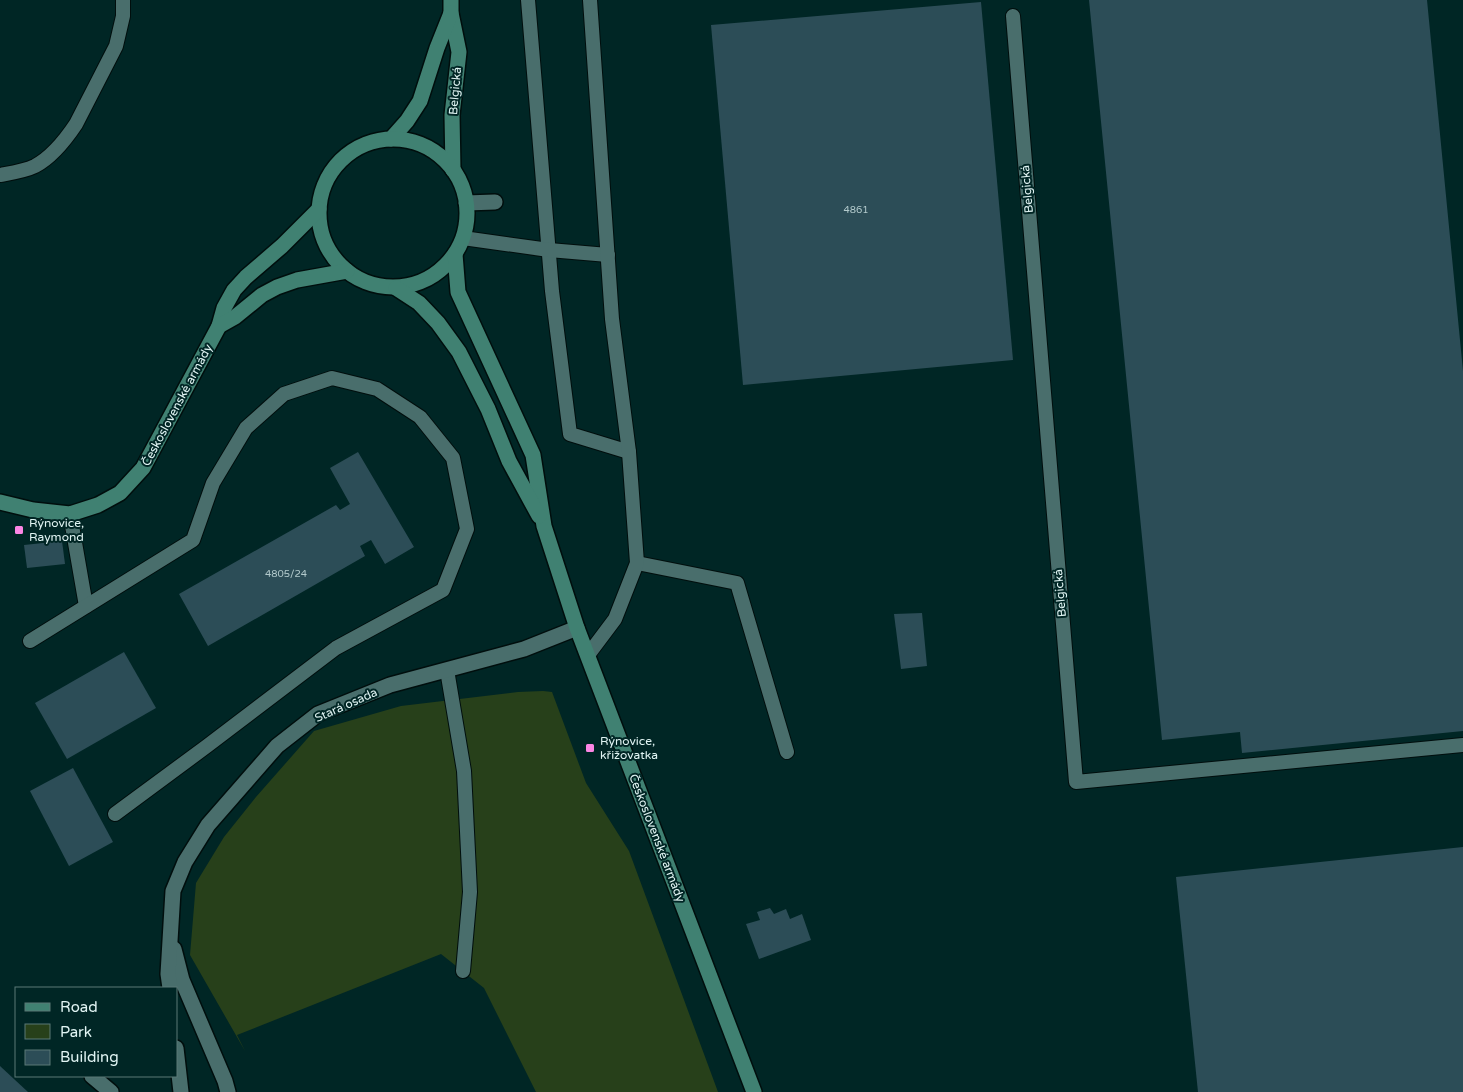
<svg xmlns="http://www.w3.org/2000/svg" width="1463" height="1092" font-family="'Varela Round',sans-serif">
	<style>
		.green { fill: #27401a }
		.building { fill: #2c4d57 }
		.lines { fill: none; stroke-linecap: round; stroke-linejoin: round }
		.lane-casing { stroke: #000e0d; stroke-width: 16 }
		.street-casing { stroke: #000e0d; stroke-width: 18 }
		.secondary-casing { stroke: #000e0d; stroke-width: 18 }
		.lane { stroke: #496e6c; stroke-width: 14 }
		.street { stroke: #496e6c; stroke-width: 15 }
		.secondary { stroke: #408172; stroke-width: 15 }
		.poi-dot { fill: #fc86e4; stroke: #002625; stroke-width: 2 }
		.labels { text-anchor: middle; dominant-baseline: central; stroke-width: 4; stroke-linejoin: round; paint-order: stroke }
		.number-label { font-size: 10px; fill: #b3cacc }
		.street-label { font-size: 12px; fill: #e0f4f3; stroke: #002625 }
		.poi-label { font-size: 12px; fill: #e0f4f3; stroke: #002625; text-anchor: start }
	</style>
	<rect width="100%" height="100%" fill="#002625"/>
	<polygon class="green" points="543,691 552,692 586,783 629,851 718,1092 536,1092 484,988 441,954 237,1035 245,1051 190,955 196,883 224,837 256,797 314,731 401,706 518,692"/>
	<g class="building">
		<polygon points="1089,0 1427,0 1463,371 1463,731 1242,753 1240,732 1162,740"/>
		<polygon points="981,2 1013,360 743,385 711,25"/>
		<polygon points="358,452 414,547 385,564 371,540 360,546 365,556 208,646 179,594 336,505 340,510 350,504 330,468"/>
		<polygon points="62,541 65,564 27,568 24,545"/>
		<polygon points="922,613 927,666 901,669 894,614"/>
		<polygon points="124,652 156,708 67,759 35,703"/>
		<polygon points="73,768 113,842 69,866 30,791"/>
		<polygon points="1463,847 1463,1092 1198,1092 1176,877"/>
		<polygon points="770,908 774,914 786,909 790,919 802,914 811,940 759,959 746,924 760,920 757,912"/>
		<polygon points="0,1066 28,1092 0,1092"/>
	</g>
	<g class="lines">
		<g class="lane-casing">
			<g id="lane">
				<polyline points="528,0 552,291 570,434 629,452"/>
				<polyline points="1013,16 1076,782 1463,745"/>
				<path d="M0 175C11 173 25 171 35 166 52 157 66 139 76 124L116 46 123 16V0"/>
				<polyline points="463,238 549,250 608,255"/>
				<polyline points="70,514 86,606"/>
				<polyline points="637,563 737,583 787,752"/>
				<polyline points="30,641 193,540 213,483 246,428 284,394 332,378 377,389 420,417 453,458 467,529 443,590 336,648 207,746 115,814"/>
				<polyline points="588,655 615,619 637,563 629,452 612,319 590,0"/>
				<polyline points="447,670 464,771 470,892 463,971"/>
			</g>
		</g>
		<g class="street-casing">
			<g id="street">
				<polyline points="466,203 495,202"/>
				<polyline points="174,949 182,980 225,1081 228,1092"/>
				<polyline points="170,988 168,974 173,891 185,862 208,825 277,746 318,714 390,685 524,649 577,628"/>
				<polyline points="176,1048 181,1092"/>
				<polyline points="92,1076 111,1092"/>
			</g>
		</g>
		<g class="secondary-casing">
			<g id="secondary">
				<polyline points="451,0 451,13 459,52 452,115 453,170"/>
				<polyline points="391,139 407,121 420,101 437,48 451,13"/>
				<circle cx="393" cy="213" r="74"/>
				<polyline points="455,254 458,292 533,455 544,526 577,628 754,1092"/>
				<polyline points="396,288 419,303 438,323 459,352 488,409 509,461 539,516"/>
				<polyline points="219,326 224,308 234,290 246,277 282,246 319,209"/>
				<polyline points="0,502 33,510 70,514 98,505 120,493 143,468 219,326 235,317 262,295 277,287 297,280 347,271"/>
			</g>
		</g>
		<use href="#lane" class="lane"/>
		<use href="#street" class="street"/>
		<use href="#secondary" class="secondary"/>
	</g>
	<g class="poi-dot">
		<rect x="14" y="525" width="10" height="10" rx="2.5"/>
		<rect x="585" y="743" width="10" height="10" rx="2.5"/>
	</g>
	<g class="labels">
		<g class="number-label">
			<text x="856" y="210">4861</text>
			<text x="286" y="574">4805/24</text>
		</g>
		<g class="street-label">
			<text transform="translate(455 91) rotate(-85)">Belgická</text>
			<text transform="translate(1027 189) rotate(-95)">Belgická</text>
			<text transform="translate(177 405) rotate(-62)">Československé armády</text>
			<text transform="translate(1060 593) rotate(-95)">Belgická</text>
			<text transform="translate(346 705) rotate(-24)">Stará osada</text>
			<text transform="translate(657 838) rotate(69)">Československé armády</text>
		</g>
		<g class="poi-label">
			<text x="29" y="523">Rýnovice,<tspan x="29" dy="14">Raymond</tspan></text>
			<text x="600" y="741">Rýnovice,<tspan x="600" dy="14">křižovatka</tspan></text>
		</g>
	</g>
	<rect x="15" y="987" width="162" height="90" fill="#002625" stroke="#5a7877"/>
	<rect x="25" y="1003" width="25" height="8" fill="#408172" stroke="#5a7877"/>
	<text x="60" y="1012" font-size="15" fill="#e0f4f3">Road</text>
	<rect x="25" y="1024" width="25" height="15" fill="#27401a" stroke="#5a7877"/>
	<text x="60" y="1037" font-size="15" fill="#e0f4f3">Park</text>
	<rect x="25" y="1050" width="25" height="15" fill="#2c4d57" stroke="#5a7877"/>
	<text x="60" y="1062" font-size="15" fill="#e0f4f3">Building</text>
</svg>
